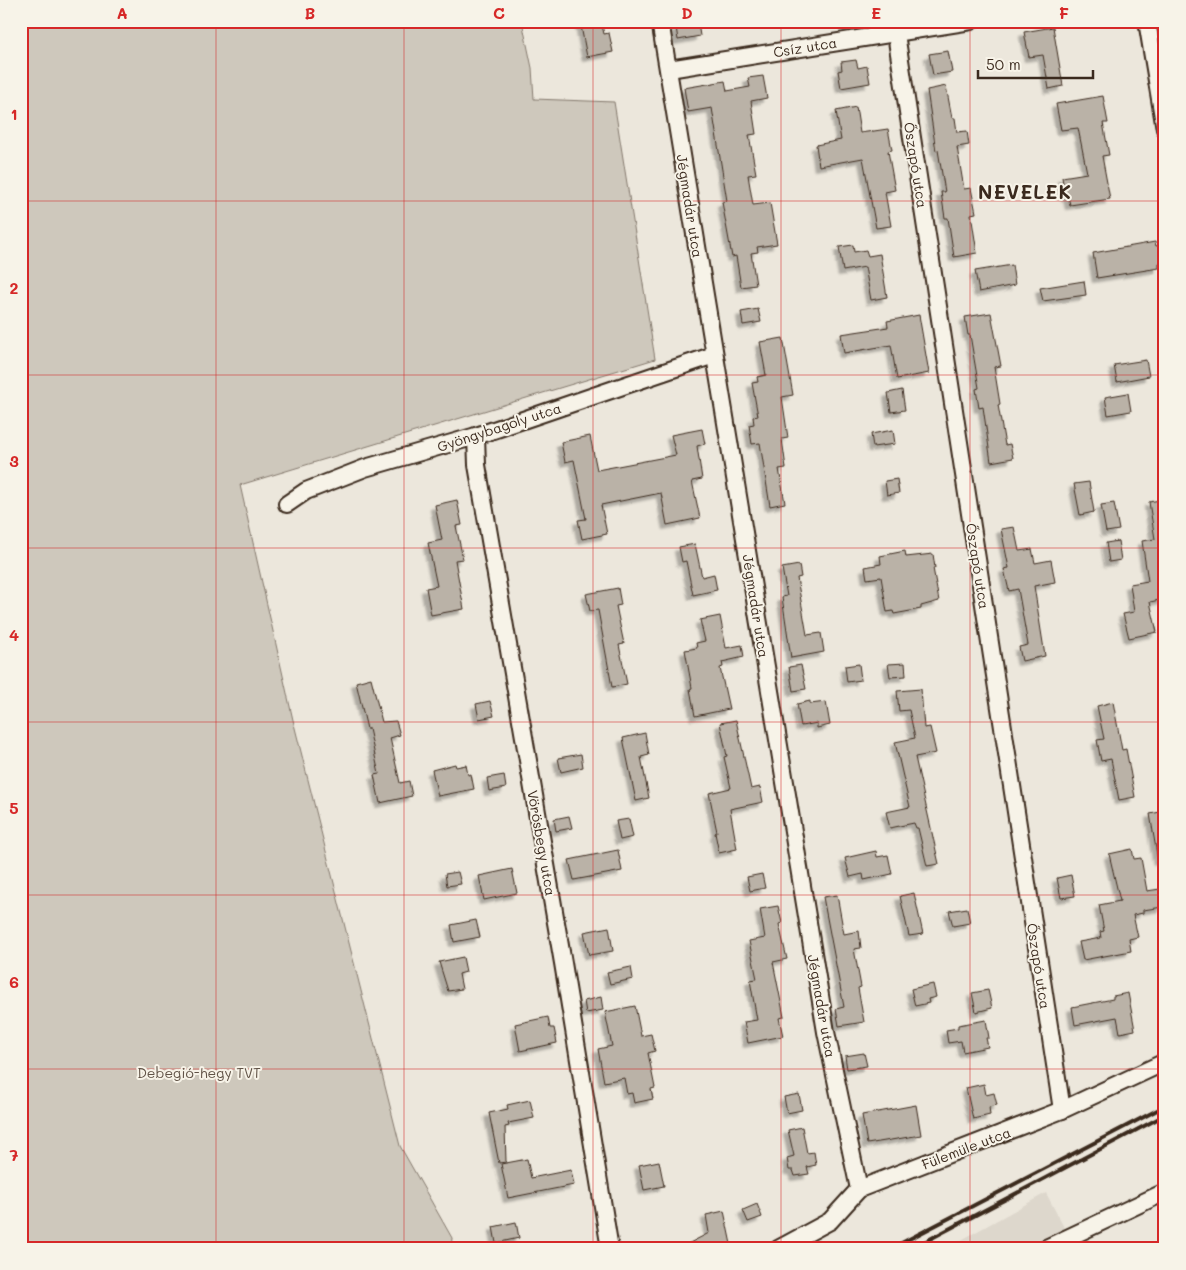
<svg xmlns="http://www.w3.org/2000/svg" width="1186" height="1270" font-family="Mali,sans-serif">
<defs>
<filter id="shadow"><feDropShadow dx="-4.5" dy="4.5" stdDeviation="1" flood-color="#0004"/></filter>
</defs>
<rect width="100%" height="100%" fill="#ece7dc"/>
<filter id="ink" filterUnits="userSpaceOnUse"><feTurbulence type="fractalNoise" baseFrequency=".02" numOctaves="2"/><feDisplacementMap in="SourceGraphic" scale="10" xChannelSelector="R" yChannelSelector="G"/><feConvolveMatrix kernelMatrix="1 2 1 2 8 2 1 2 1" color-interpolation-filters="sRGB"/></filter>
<g filter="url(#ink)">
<path fill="#ddd7cc" d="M1046 1193 1071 1241 1073 1249H945Z"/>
<path fill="#cec8bc" stroke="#84796d" d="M21 21H522L532 68 534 99 614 102 655 359 240 485 293 720 400 1146 452 1238 451 1249H21Z"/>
<g fill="#bab2a7" stroke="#3b2a1e" filter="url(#shadow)">
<path d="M580 21H601L604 34 609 33 613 52 587 57Z"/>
<path d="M698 23 700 36 678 40 676 27Z"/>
<path d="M1053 27 1063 86 1049 89 1043 55 1029 57 1024 32Z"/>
<path d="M948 51 952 72 933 75 929 54Z"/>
<path d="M856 60 858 68 867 66 870 83 841 88 838 71 842 70 841 62Z"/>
<path d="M763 76 767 98 751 101 756 134 749 135 756 174 748 175 753 205 770 203 777 244 757 247 758 252 751 253 756 285 741 287 736 256 732 257 722 202 727 201 712 108 688 112 684 88 725 81 727 91 750 87 748 78Z"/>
<path d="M946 86 952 118H955L957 132 967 131 969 145 957 147 964 189 971 188 976 213 971 214 977 253 954 257 948 218H945L941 192H945L938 150 936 151 927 90Z"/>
<path d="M1103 96 1108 123H1103L1109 155 1102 156 1110 199 1070 205 1068 196H1065L1062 177 1087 173 1078 128 1061 130 1056 104Z"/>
<path d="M856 107 860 133 888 129 892 150 888 151 895 190 885 192 891 226 876 228 863 158 819 166 816 145 841 140 836 111Z"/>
<path d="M1155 242 1156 246 1161 245 1164 262 1159 263V268L1097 278 1093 253Z"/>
<path d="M853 245 854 252 866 250 868 256 880 254 887 297 871 300 865 267 843 271 839 247Z"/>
<path d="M1012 265 1015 285 979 292 975 271Z"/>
<path d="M1084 281 1086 295 1043 301 1040 288Z"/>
<path d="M758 309 761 322 743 325 741 312Z"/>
<path d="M991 313 1001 366 994 367 1000 404 998 405 1005 445 1010 444 1013 458 991 462 983 407 979 408 976 389 979 388 970 335H968L965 317Z"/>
<path d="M919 315 929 373 897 379 891 345 844 353 841 334 888 327 887 321Z"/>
<path d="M783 338 793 395 782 397 788 438 782 439 786 468 779 469 785 503 770 506 760 443 752 444 749 425 754 424 753 417 758 416 752 383 758 382 757 377 766 375 760 342Z"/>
<path d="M1146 360 1149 376 1117 382 1114 365Z"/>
<path d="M902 390 905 410 891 412 888 393Z"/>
<path d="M1128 393 1131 411 1108 415 1105 397Z"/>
<path d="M702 429 705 444 697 446 702 479 692 481 700 518 667 525 661 493 601 505 607 534 582 539 578 520 586 519 574 460 565 462 561 442 590 436 597 470 676 455 671 435Z"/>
<path d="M893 430 895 444 873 447 871 434Z"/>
<path d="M897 479 899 493 887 495 885 481Z"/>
<path d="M1089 482 1094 512 1080 515 1074 484Z"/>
<path d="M1165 499V565L1160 566 1164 599 1150 602 1157 632 1129 638 1123 614 1134 612 1130 584 1148 581 1142 541 1155 539 1149 502Z"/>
<path d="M457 500 462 525 456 526 463 559 455 560 464 609 431 615 426 588 437 586 428 543 442 540 435 505Z"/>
<path d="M1114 503 1119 530 1106 532 1101 505Z"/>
<path d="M1014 527 1019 551 1032 549 1035 563 1051 560 1055 582 1034 586 1045 656 1022 661 1019 647 1028 645 1018 589 1009 591 1004 569 1009 568 1001 529Z"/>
<path d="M1118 541 1121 560 1109 562 1106 543Z"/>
<path d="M695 544 702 577 714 574 717 590 693 595 686 561 682 562 679 547Z"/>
<path d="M905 551 906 557 933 554 935 568H933L939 601 921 606V609L894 614 893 611 887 612 881 577 867 579 865 567 881 564 880 556Z"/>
<path d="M799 565 801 577 797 578 807 635 821 633 824 652 791 658 782 597 787 596 782 568Z"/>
<path d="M618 588 621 605 616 606 624 644 619 645 627 684 612 687 598 610 590 611 586 594Z"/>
<path d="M720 616 726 648 742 645 744 657 722 662 723 667 720 668 729 709 695 716 690 689 692 688 685 650 697 648 696 643 705 641 700 620Z"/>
<path d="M905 663 906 676 890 677 888 664Z"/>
<path d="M859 664 861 680 847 682 845 666Z"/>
<path d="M801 665 806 689 793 691 789 667Z"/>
<path d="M371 678 382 722 396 721 400 735 390 738 400 783 409 781 412 796 380 803 374 775 379 774 369 729H367L356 682Z"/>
<path d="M921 689 924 728 930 727 936 753 915 757 939 864 927 866 918 828H916L914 823 890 828 886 812 910 807 895 742 915 738 909 710 899 711 897 691Z"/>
<path d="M490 701 494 716 479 719 476 704Z"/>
<path d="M810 701V704L826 702 830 725 817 728V723L801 726 797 704Z"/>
<path d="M1113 702 1122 750 1126 749 1135 797 1119 800 1111 759 1101 761 1097 740 1104 739 1097 706Z"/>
<path d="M736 720 751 789 760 787 763 802 730 809 737 849 719 853 715 833 717 832 709 793 731 788 724 757 727 756 720 723Z"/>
<path d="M645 733 649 755 641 757 649 798 636 801 623 738Z"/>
<path d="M581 754 583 767 561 772 558 758Z"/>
<path d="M455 764 456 767 466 765 468 775 471 774 474 789 438 796 432 770Z"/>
<path d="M504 775 506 788 489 791 487 778Z"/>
<path d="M1165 811V860L1158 861 1150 814Z"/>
<path d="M569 816 572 828 556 831 554 819Z"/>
<path d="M629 819 633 837 620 840 616 821Z"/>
<path d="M1132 849 1134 859 1141 858 1147 891 1160 889 1163 907 1143 910V913L1133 915 1138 937 1129 939 1131 951 1083 960 1079 942 1101 938 1100 932 1104 931 1099 905 1120 901 1109 854Z"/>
<path d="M618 850 622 871 574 880 569 860Z"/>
<path d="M876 851 877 857 888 855 892 874 864 880 863 874 850 877 845 858Z"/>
<path d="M512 869 517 893 484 900 479 876Z"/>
<path d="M458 872 461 884 447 886 445 874Z"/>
<path d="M762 874 765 888 750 891 747 877Z"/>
<path d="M1071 875 1075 896 1061 898 1057 878Z"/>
<path d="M914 893 923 934 909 936 900 896Z"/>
<path d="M837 895 844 934 859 931 861 948 854 949 861 987 858 988 864 1022 839 1026 836 1009 844 1007 823 897Z"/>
<path d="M778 906 782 923 779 924 787 959 773 962 784 1017 779 1018 783 1036 748 1043 744 1022 757 1020 750 980 757 979 749 941 765 938 760 909Z"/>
<path d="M967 908 970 923 953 926 949 911Z"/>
<path d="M476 920 480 937 454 942 451 925Z"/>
<path d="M609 927 613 951 589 955 584 932Z"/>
<path d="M463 957 466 972 459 974 462 989 448 991 439 962Z"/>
<path d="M631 967 633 979 610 984 607 972Z"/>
<path d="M933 984 936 997 928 999 929 1003 915 1006 911 989Z"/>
<path d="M988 990 992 1008 976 1012 972 993Z"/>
<path d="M1128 993 1135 1030 1120 1033 1117 1017 1075 1025 1072 1007 1113 999V996Z"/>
<path d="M601 997 603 1010 586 1013 584 1001Z"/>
<path d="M635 1006 641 1036 651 1034 655 1051 648 1053 655 1088 651 1089 653 1099 634 1103 632 1093 627 1094 624 1078 604 1082 598 1049 612 1046 605 1012Z"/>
<path d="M548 1017 550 1028H554L557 1043 520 1051 515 1024Z"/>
<path d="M986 1020 989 1038H986L988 1047 963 1052 961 1041 948 1043 946 1030 958 1028V1025Z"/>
<path d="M864 1053 867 1066 847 1069 845 1056Z"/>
<path d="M984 1084 986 1095 994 1093 997 1105 989 1107 990 1115 973 1119 966 1088Z"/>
<path d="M799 1094 802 1110 787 1113 784 1097Z"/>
<path d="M530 1100 534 1118 508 1123 509 1126 505 1127 506 1162 499 1163 489 1113 508 1109 507 1105Z"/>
<path d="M916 1105 921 1135 867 1144 862 1115Z"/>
<path d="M802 1127 807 1153 814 1152 816 1165 807 1167 809 1174 795 1176 793 1170H789L787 1158 794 1156 788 1130Z"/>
<path d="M527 1159 531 1178 571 1170 574 1185 508 1198 501 1164Z"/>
<path d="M659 1161 664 1186 644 1190 639 1165Z"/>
<path d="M757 1204 762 1217 748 1222 743 1210Z"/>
<path d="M724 1211 732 1249H678L709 1233 706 1215Z"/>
<path d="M516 1222 519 1238 496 1243 493 1227Z"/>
</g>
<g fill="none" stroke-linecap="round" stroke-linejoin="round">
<defs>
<g id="minor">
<path d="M660 21 826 1032 859 1189"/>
<path d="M894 21 1062 1110"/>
<path d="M1147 21 1165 129"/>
<path d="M669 69 971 21"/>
<path d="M476 436 477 465 563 963 610 1249"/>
<path d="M287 504 306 491 365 468 476 436 714 355"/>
<path d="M778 1249 830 1221 859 1189 1062 1110 1165 1062"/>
<path d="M1044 1249 1165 1192"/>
</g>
</defs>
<use href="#minor" stroke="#3b2a1e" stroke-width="20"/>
<use href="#minor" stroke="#f7f3e8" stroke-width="16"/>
<g stroke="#3b2a1e" stroke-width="4">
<path d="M890 1249 1165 1106"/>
<path d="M911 1249 1165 1115"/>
</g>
</g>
</g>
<path fill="none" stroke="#d62828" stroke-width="1" stroke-opacity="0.55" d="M216 21V1249M404 21V1249M593 21V1249M781 21V1249M970 21V1249M21 201H1165M21 375H1165M21 548H1165M21 722H1165M21 895H1165M21 1069H1165"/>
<g text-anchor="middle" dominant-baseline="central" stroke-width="4" stroke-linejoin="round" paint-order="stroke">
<g font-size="14" fill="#3b2a1e" stroke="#f7f3e8">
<text transform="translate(805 47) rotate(-9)">Csíz utca</text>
<text transform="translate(916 165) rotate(81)">Őszapó utca</text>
<text transform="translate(690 206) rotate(81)">Jégmadár utca</text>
<text transform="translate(499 427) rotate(-18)">Gyöngybagoly utca</text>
<text transform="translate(978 566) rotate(81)">Őszapó utca</text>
<text transform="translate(756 606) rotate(81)">Jégmadár utca</text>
<text transform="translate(542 843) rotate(80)">Vörösbegy utca</text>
<text transform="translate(1039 966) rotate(81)">Őszapó utca</text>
<text transform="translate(822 1006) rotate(80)">Jégmadár utca</text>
<text transform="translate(966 1148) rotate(-21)">Fülemüle utca</text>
</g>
<g font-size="14" fill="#605246" stroke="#f7f3e8">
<text x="199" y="1072">Debegió-hegy TVT</text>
</g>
<g font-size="19" font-weight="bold" letter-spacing="1" fill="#3b2a1e" stroke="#f7f3e8">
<text x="1025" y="191">NEVELEK</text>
</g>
</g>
<rect width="1186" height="1270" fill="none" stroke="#f7f3e8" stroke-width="55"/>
<path d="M978 70v8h115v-8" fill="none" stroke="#3b2a1e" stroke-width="2.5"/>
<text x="986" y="70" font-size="15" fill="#3b2a1e" stroke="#f7f3e8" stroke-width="4" paint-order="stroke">50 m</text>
<rect x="28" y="28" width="1130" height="1214" fill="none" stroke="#d62828" stroke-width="2"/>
<g font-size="16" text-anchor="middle" font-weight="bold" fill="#d62828">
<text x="122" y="19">A</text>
<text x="310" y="19">B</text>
<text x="499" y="19">C</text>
<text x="687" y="19">D</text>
<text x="876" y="19">E</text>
<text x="1064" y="19">F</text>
<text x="14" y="120">1</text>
<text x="14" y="294">2</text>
<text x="14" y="467">3</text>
<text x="14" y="641">4</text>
<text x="14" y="814">5</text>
<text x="14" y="988">6</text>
<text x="14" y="1161">7</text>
</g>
</svg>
